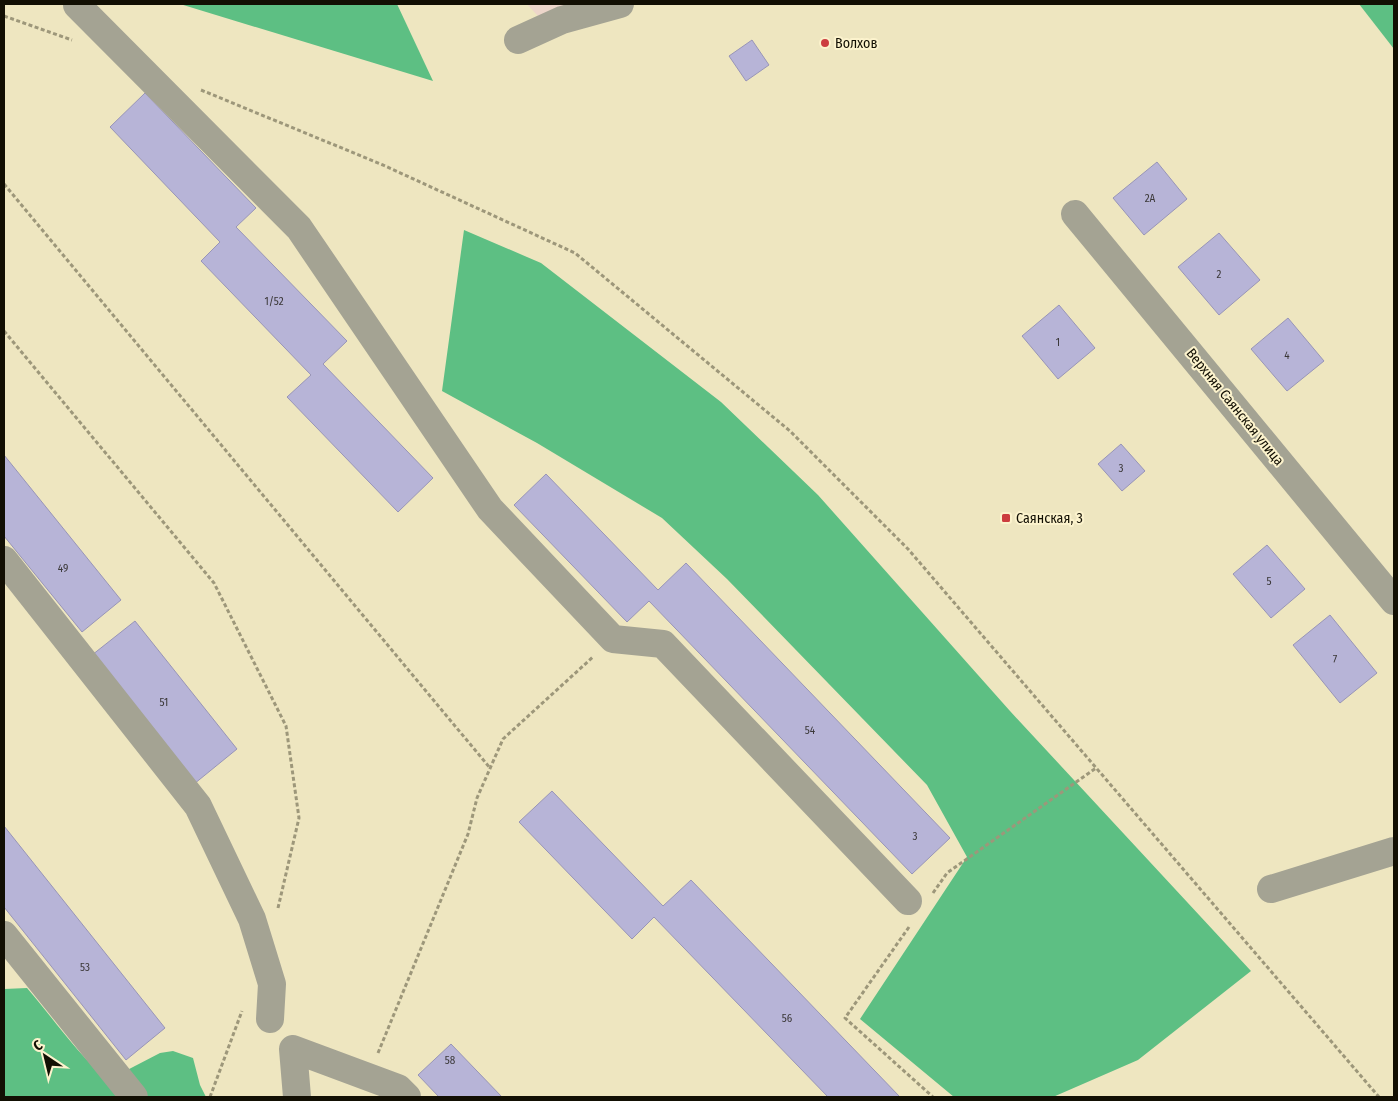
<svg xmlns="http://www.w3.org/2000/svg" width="1398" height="1101" font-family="'Fira Sans Condensed',sans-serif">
<rect width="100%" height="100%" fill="#eee6c0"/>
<path fill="#edd6ca" d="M527 4H620L547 26Z"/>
<g fill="#5dbf83">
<path d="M180 4H397L433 81Z"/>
<path d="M1359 4H1394V49Z"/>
<path d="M464 230 541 263 721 402 818 495 1010 711 1251 971 1138 1060 1053 1097H954L860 1019 967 857 927 785 727 579 662 518 537 443 442 391Z"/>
<path d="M27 988C54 1019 76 1053 108 1080L160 1053 173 1051 193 1058 200 1085 206 1097H4V989Z"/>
</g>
<g fill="#b7b4d7" stroke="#9895b7">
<path d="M752 40 769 65 746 81 729 56Z"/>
<path d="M145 93 256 208 236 227 347 341 323 364 433 478 398 512 287 397 311 375 201 261 220 242 110 127Z"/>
<path d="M1157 162 1187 199 1144 235 1113 198Z"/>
<path d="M1219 233 1260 280 1219 315 1178 267Z"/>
<path d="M1059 305 1095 348 1058 379 1022 336Z"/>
<path d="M1288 318 1324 361 1287 391 1251 349Z"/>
<path d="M1121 444 1145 471 1122 491 1098 464Z"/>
<path d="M4 455 121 600 82 632 4 536Z"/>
<path d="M546 474 658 590 686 563 950 838 912 874 649 601 627 622 514 505Z"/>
<path d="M1267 545 1305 589 1271 618 1233 574Z"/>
<path d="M1330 615 1377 673 1340 703 1293 645Z"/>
<path d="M135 621 237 749 194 784 92 655Z"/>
<path d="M552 791 663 906 691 880 900 1097H828L654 917 632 939 519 822Z"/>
<path d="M4 826 165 1028 126 1060 4 907Z"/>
<path d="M451 1044 502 1097H439L418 1075Z"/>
</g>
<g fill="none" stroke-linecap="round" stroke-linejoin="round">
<g stroke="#9d977a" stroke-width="3" stroke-dasharray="4 2.5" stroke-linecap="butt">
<path d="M4 16 72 40"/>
<path d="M201 90 383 165 575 253 790 431 908 549 1379 1097"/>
<path d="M4 184 490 768"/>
<path d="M4 331 214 583 286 726 299 818 278 908"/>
<path d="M933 893 947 873 1096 768"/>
<path d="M909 927 845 1018 933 1097"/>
<path d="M378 1053 468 834 477 798 503 739 594 656"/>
<path d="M210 1097 242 1011"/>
</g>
<g stroke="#a4a393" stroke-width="28">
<path d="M78 4 77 5 299 228 490 509 613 639 663 644 908 901"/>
<path d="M518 40 562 20 620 4"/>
<path d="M1075 214 1394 601"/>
<path d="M4 560 198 806 252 919 272 984 270 1019"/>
<path d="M1271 889 1394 851"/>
<path d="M4 935 134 1097"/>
<path d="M297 1097 293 1049 398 1088 407 1097"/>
</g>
</g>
<g fill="#cc3d3f" stroke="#fcf3cd" stroke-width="2">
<circle cx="825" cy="43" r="5"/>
<rect x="1001" y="513" width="10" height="10" rx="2.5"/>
</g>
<g text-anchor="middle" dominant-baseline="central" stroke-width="4" stroke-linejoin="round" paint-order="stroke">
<g font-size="11" fill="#3b3838">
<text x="1150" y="198">2А</text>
<text x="1219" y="274">2</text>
<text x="274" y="301">1/52</text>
<text x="1058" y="342">1</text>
<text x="1287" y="355">4</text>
<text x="1121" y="468">3</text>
<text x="63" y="568">49</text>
<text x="1269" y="581">5</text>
<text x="1335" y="659">7</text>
<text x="164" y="702">51</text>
<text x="810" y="730">54</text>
<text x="915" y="836">3</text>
<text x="85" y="967">53</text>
<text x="787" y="1018">56</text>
<text x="450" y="1060">58</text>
</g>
<g font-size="14" fill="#120f03" stroke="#fcf3cd" text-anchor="start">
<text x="835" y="43">Волхов</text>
<text x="1016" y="518">Саянская, 3</text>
</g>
<g font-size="14" fill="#120f03" stroke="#fcf3cd">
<text transform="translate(1235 407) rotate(51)">Верхняя Саянская улица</text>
</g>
</g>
<rect width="1398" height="1101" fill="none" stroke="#120f03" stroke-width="10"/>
<g transform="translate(45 1056) rotate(325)" stroke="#fcf3cd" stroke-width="4" paint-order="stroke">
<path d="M0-4L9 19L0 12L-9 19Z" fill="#120f03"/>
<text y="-8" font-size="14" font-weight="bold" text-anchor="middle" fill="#120f03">С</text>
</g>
</svg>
